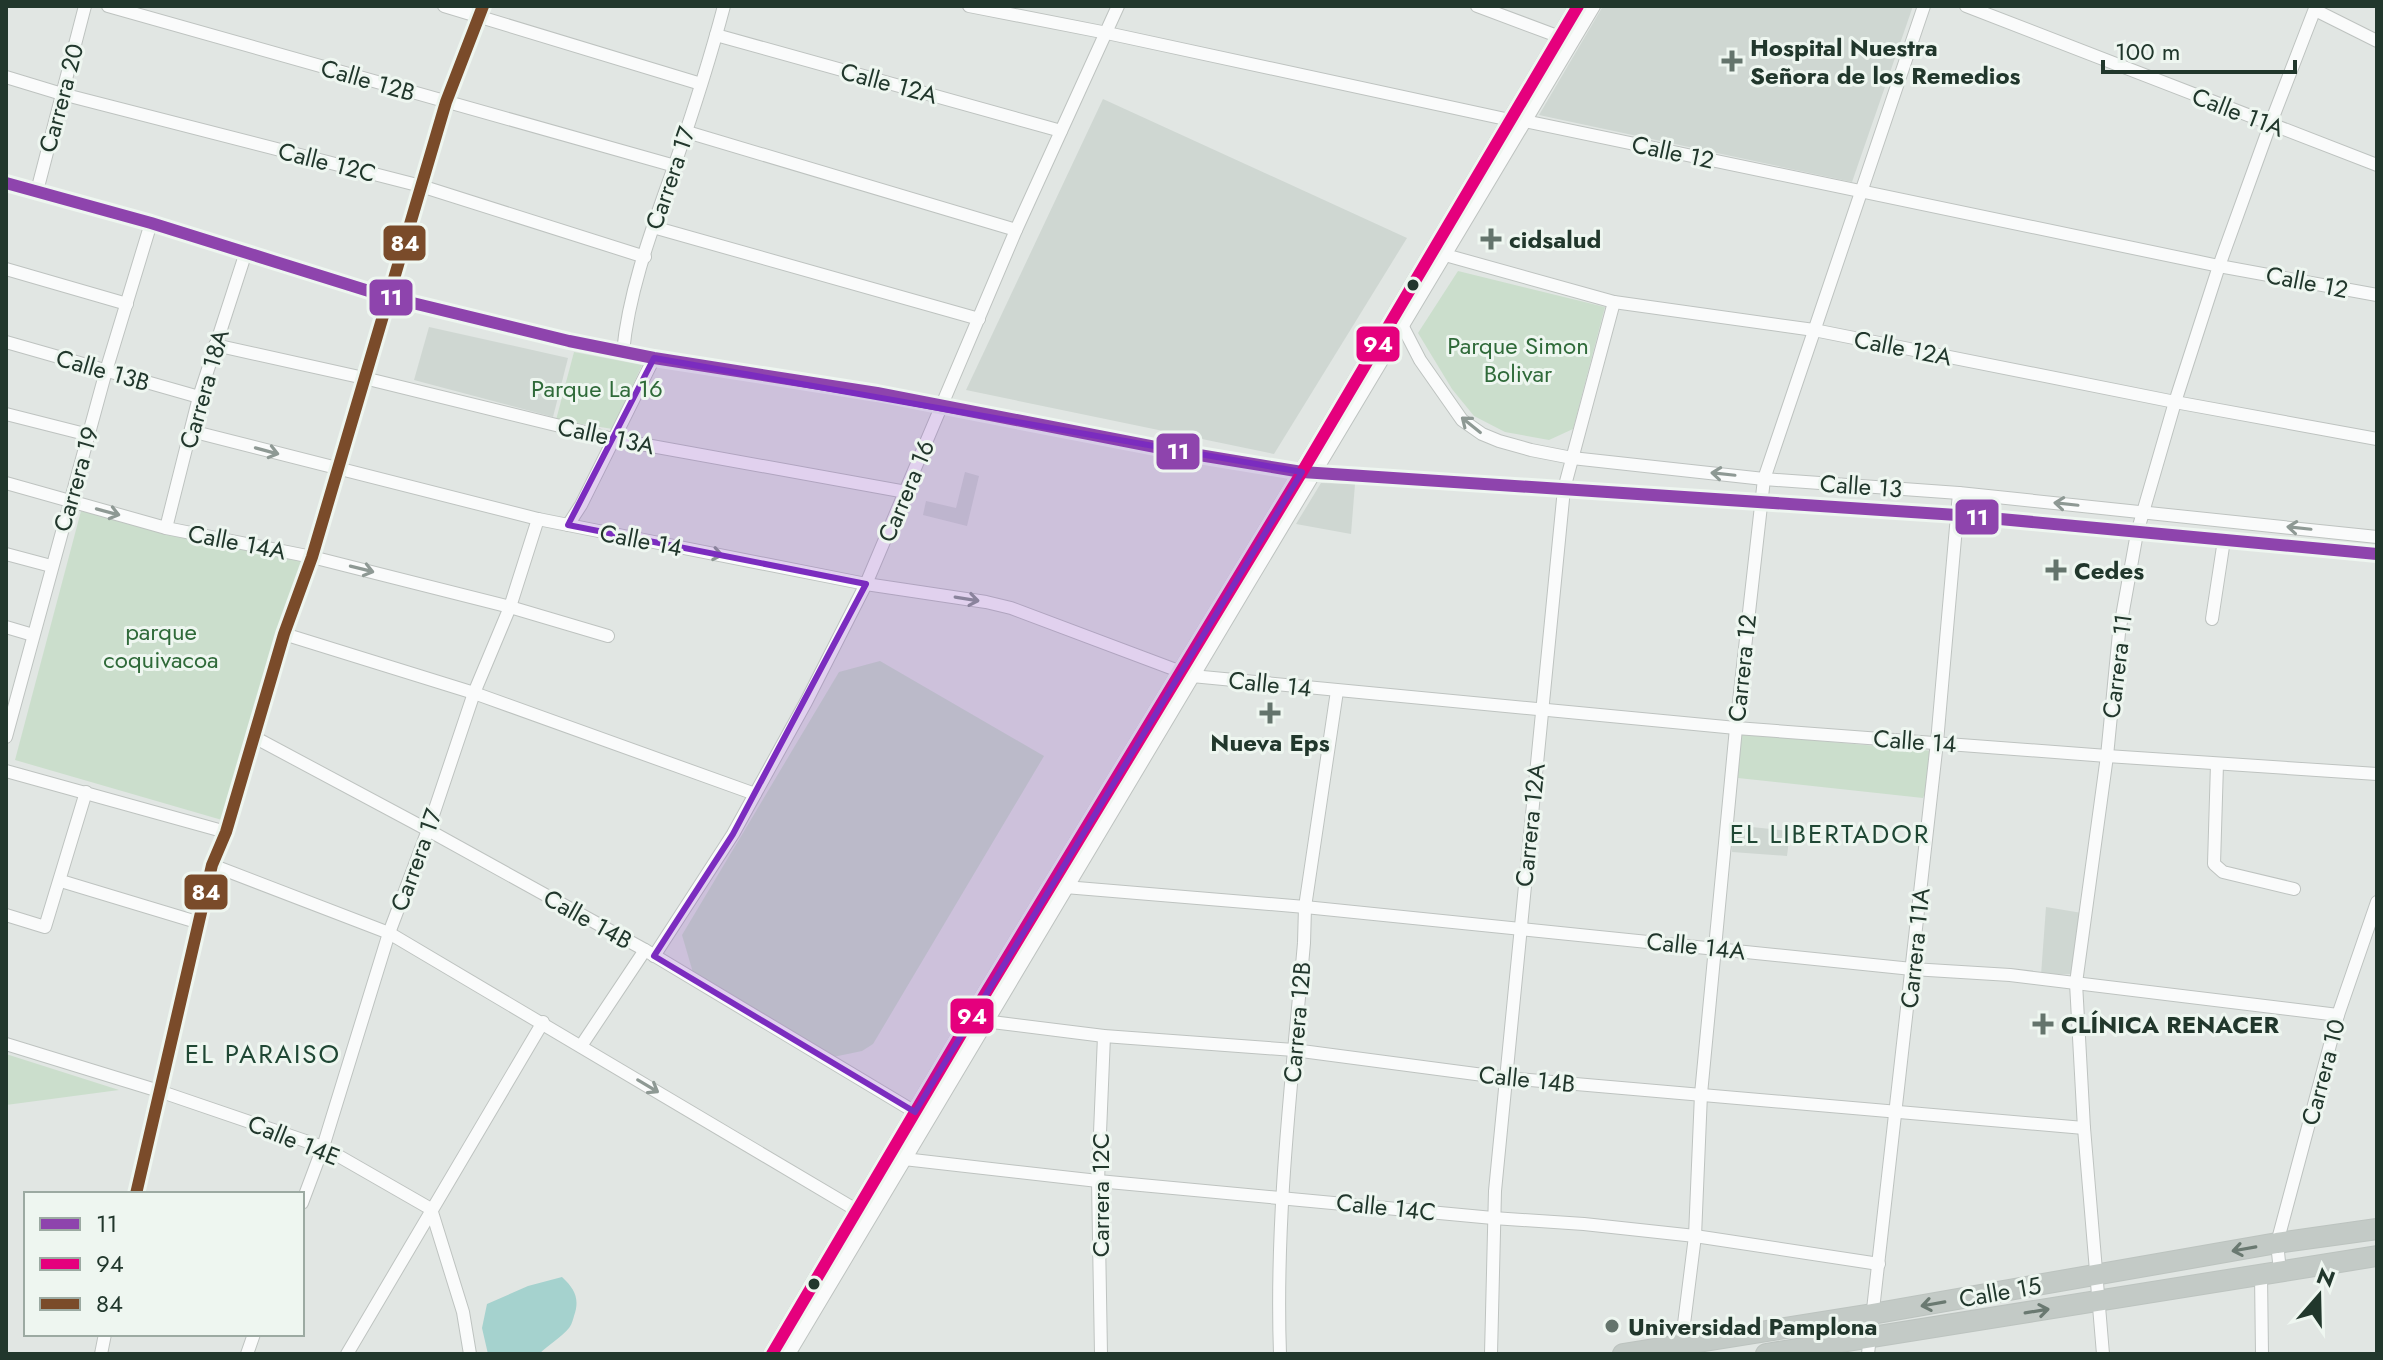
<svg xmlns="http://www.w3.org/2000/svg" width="2383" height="1360" font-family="Jost,sans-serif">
<rect width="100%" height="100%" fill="#e1e6e3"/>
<g fill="#cfd7d2">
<path d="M1603 6H1913L1852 182 1539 115Z"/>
<path d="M1103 99 1407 238 1274 454 966 390Z"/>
<path d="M429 327 568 358 553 417 414 380Z"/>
<path d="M965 472 979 476 967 526 923 515 926 501 956 508Z"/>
<path d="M1321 483 1355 484 1351 534 1296 524Z"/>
<path d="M1733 825 1790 831 1787 856 1732 852Z"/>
<path d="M2046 907 2082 913 2076 974 2041 975Z"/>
</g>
<g fill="#cbdecc">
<path d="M1458 271 1605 307 1573 429 1549 440 1505 432 1474 416 1452 389 1418 333Z"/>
<path d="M574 352 642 365 613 429 556 420Z"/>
<path d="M81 511 304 560 222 820 15 760Z"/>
<path d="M880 661 1044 756 873 1044 862 1051 833 1057 694 976 682 935 839 672Z"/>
<path d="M1741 734 1933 751 1928 786 1923 798 1738 778Z"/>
<path d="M6 1054 119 1090 6 1105Z"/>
</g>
<path fill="#a5d2ce" d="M562 1277C575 1289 580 1299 574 1316 573 1320 571 1326 569 1328 562 1337 548 1345 539 1354H488L482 1328 487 1304 528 1286Z"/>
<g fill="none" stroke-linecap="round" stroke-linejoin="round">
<defs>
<g id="minor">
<path d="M108 6 675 166"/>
<path d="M444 6 701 84"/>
<path d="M969 6 1107 33 1510 120 1525 121 2219 266 2377 295"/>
<path d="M1477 6 1560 37"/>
<path d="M1966 6 2377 165"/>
<path d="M2315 10 2377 41"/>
<path d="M716 35 1061 131"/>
<path d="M6 77 62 94 421 186 645 257"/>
<path d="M687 132 1016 230"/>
<path d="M6 183 151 223 388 297 569 341 654 358 877 393 1181 452 1302 472 1957 515 2377 554"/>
<path d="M37 191 85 6"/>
<path d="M653 227 979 319"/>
<path d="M1438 253 1614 302 1814 330 2175 402 2377 439"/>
<path d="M6 269 127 304"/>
<path d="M1403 327 1420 360 1462 420 1482 434 1499 441 1531 450 1572 458 1764 479 1959 493 2377 537"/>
<path d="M6 342 199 397"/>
<path d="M215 345 364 378 613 439 906 492"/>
<path d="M623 352C629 288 654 224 675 164 693 112 710 59 724 6"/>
<path d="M6 414 89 435"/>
<path d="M191 431 538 519 866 584 986 602 1011 608 1192 676 1736 728 2107 756 2377 774"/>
<path d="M6 483 166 528 312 557 510 607 608 636"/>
<path d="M568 525 581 505 654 358"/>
<path d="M166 528 199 397 246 252"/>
<path d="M6 554 51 566"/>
<path d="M2212 619 2224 540"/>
<path d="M6 627 33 635"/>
<path d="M284 634 474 693 755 794"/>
<path d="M6 737 106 371 151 223"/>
<path d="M254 737 428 830 645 950 915 1112"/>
<path d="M2217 764 2214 864 2223 872 2294 889"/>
<path d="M6 771 226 832"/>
<path d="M212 865 389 933 863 1214"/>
<path d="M61 881 200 923"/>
<path d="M1060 884 1065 887 1305 907 1912 969 2010 975 2338 1015"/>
<path d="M6 915 45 927 86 792"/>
<path d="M654 956 733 834 806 702 866 584 1016 230 1118 6"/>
<path d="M979 1018 984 1021 1104 1036 1294 1050 1506 1078 2084 1128"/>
<path d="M6 1044 159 1091 323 1147 431 1209 463 1312 470 1354"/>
<path d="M581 1046 645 950"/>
<path d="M895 1155 904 1159 1098 1181 1493 1218 1584 1224 1695 1236 1879 1264"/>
<path d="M136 1194 212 865 226 832 284 634 312 557 446 102 483 6"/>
<path d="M302 1203 323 1147 389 933 428 830 474 693 510 607 538 519"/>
<path d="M2280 1271 2277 1243 2338 1015 2377 902"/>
<path d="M2261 1274 2262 1354"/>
<path d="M1681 1348 1695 1236 1701 1094 1736 728 1764 479 1924 6"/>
<path d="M101 1354 105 1334"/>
<path d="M247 1354 254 1334"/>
<path d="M347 1354 543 1022"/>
<path d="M1101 1354 1098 1181 1104 1036"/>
<path d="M1280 1354C1275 1217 1292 1079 1304 943L1305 907 1337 691"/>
<path d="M1491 1354 1495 1191 1564 489 1614 302"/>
<path d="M1868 1354 1937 742 1959 493"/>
<path d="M2103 1354 2084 1128 2076 983 2107 756 2119 633 2137 533 2175 402 2219 266 2270 125 2316 6"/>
</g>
<path id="tertiary" d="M788 1354C1053 903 1326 456 1593 6"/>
<path id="secondary" d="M772 1354 973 1014 1302 472 1578 6"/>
<g id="trunk">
<path d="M1623 1354 1872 1314 2277 1243 2377 1229"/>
<path d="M1766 1354 2377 1256"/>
</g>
</defs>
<use href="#minor" stroke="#bec3c0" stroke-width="14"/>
<use href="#tertiary" stroke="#bec3c0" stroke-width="16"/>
<use href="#secondary" stroke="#bec3c0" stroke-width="18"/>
<use href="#trunk" stroke="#bcc3bf" stroke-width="22"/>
<use href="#minor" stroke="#fafbfb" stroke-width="12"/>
<use href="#tertiary" stroke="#fafbfb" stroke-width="14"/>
<use href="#secondary" stroke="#fafbfb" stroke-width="16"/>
<use href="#trunk" stroke="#c3cac6" stroke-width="20"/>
<defs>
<path id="bus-1" d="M6 183 151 223 388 297 569 341 654 358 877 393 1181 452 1302 472 1957 515 2377 554"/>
<path id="bus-2" d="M772 1354 973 1014 1302 472 1578 6"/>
<path id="bus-3" d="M136 1194 212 865 226 832 284 634 312 557 446 102 483 6"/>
</defs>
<use href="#bus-1" stroke="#eef6f0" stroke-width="18"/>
<use href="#bus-2" stroke="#eef6f0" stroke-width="18"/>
<use href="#bus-3" stroke="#eef6f0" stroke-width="18"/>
<use href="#bus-1" stroke="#8e44ad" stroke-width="12"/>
<use href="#bus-2" stroke="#e5007d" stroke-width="12"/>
<use href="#bus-3" stroke="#7a4b2a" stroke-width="12"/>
</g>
<defs><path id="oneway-shaft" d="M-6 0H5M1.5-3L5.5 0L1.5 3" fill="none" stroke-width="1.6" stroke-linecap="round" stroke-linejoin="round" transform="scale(2)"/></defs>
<g stroke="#8e9994">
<use href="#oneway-shaft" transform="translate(1471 425) rotate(-141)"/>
<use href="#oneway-shaft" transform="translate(267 451) rotate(15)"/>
<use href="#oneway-shaft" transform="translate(1723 474) rotate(-174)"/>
<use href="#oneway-shaft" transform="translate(2066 504) rotate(-174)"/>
<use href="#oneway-shaft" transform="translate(108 512) rotate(15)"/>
<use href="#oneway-shaft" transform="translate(2299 528) rotate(-174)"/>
<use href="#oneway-shaft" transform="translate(711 553) rotate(11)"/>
<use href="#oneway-shaft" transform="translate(362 569) rotate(14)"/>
<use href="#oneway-shaft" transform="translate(967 599) rotate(9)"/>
<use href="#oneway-shaft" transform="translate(648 1086) rotate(31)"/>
</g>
<g stroke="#6a7971">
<use href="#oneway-shaft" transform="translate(2244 1249) rotate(170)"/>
<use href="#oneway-shaft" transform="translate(1933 1304) rotate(170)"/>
<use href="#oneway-shaft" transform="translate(2037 1311) rotate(-9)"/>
</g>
<path fill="#7b2cbf" fill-opacity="0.2" stroke="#7b2cbf" stroke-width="6" stroke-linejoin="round" d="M654 358 1302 472 915 1112 654 956 733 834 866 584 568 525Z"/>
<g fill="#64746c" stroke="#eef6f0" stroke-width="3">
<path d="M1728 49h8v8h8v8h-8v8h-8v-8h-8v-8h8z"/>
<path d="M1487 227h8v8h8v8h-8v8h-8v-8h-8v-8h8z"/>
<path d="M2052 558h8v8h8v8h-8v8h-8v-8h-8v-8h8z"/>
<path d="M1266 701h8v8h8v8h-8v8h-8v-8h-8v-8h8z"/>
<path d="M2039 1012h8v8h8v8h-8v8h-8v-8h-8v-8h8z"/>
<circle cx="1612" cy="1326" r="8"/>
</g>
<g fill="#21372c" stroke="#eef6f0" stroke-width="3">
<circle cx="1413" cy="285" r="7"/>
<circle cx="814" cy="1284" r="7"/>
</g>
<g text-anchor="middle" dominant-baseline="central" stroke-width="6" stroke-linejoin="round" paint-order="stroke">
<g font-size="24" font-weight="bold" fill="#21372c" stroke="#eef6f0" text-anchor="start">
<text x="1750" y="47">Hospital Nuestra<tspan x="1750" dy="28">Señora de los Remedios</tspan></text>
<text x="1509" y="239">cidsalud</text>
<text x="2074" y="570">Cedes</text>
<text x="1270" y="742" text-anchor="middle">Nueva Eps</text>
<text x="2061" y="1024">CLÍNICA RENACER</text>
<text x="1628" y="1326">Universidad Pamplona</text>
</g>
<g font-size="24" fill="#21372c" stroke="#eef6f0">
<text transform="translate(368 80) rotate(16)">Calle 12B</text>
<text transform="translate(889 83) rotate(15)">Calle 12A</text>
<text transform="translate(61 98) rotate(-75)">Carrera 20</text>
<text transform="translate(2238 112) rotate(21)">Calle 11A</text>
<text transform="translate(1673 152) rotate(12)">Calle 12</text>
<text transform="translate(327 162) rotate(14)">Calle 12C</text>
<text transform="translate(670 178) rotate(-71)">Carrera 17</text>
<text transform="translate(2307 282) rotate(11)">Calle 12</text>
<text transform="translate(1903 348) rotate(11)">Calle 12A</text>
<text transform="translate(103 370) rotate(16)">Calle 13B</text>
<text transform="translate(204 389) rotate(-74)">Carrera 18A</text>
<text transform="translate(606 436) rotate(12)">Calle 13A</text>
<text transform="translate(76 479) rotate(-74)">Carrera 19</text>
<text transform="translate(1861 486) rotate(4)">Calle 13</text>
<text transform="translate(906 491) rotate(-67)">Carrera 16</text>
<text transform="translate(641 540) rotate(11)">Calle 14</text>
<text transform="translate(237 542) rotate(11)">Calle 14A</text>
<text transform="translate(2117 666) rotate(-83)">Carrera 11</text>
<text transform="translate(1742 668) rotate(-84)">Carrera 12</text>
<text transform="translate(1270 684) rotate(6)">Calle 14</text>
<text transform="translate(1915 741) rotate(4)">Calle 14</text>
<text transform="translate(1530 825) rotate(-84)">Carrera 12A</text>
<text transform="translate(416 860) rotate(-70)">Carrera 17</text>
<text transform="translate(588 919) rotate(29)">Calle 14B</text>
<text transform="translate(1696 946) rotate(6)">Calle 14A</text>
<text transform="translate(1915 948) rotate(-84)">Carrera 11A</text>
<text transform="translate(1297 1022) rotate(-85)">Carrera 12B</text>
<text transform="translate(2323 1072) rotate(-75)">Carrera 10</text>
<text transform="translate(1527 1079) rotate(6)">Calle 14B</text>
<text transform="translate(294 1140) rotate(22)">Calle 14E</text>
<text transform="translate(1100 1195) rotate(-90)">Carrera 12C</text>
<text transform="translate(1386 1207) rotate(6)">Calle 14C</text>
<text transform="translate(2000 1292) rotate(-10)">Calle 15</text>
</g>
<g font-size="24" fill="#2f6a39" stroke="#eef6f0">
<text x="1518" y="345">Parque Simon<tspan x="1518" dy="28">Bolivar</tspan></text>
<text x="597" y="388">Parque La 16</text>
<text x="161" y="631">parque<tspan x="161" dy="28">coquivacoa</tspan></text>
</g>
<g font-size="26" letter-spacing="2" fill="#1f4734" stroke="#eef6f0">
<text x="1830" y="834">EL LIBERTADOR</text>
<text x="263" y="1054">EL PARAISO</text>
</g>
</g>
<g stroke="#eef6f0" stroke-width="3">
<rect x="382" y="224" width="45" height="38" rx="8" fill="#7a4b2a"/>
<rect x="368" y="278" width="46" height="39" rx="8" fill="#8e44ad"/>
<rect x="1355" y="325" width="46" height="38" rx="8" fill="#e5007d"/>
<rect x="1155" y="432" width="46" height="39" rx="8" fill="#8e44ad"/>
<rect x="1954" y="498" width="46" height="38" rx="8" fill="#8e44ad"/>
<rect x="183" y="873" width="46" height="38" rx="8" fill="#7a4b2a"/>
<rect x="949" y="997" width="46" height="38" rx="8" fill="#e5007d"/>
</g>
<g font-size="22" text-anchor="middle" font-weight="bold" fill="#fff">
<text x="405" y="251">84</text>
<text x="391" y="305">11</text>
<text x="1378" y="352">94</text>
<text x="1178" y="459">11</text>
<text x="1977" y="525">11</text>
<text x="206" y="900">84</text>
<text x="972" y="1024">94</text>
</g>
<rect width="2383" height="1360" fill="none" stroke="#21372c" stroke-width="16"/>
<rect x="24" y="1192" width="280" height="144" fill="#eef6f0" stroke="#9caaa2" stroke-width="2"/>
<rect x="40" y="1218" width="40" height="12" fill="#8e44ad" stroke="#9caaa2" stroke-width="2"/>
<text x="96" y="1232" font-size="24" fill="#21372c">11</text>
<rect x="40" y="1258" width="40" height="12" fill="#e5007d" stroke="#9caaa2" stroke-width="2"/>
<text x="96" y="1272" font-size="24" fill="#21372c">94</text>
<rect x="40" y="1298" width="40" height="12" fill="#7a4b2a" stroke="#9caaa2" stroke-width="2"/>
<text x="96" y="1312" font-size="24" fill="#21372c">84</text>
<g transform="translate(2319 1296) rotate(20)" stroke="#eef6f0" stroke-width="6" paint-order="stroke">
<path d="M0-6L14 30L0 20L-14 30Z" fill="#21372c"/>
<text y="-12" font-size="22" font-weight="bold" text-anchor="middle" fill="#21372c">N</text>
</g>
<path d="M2103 60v12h192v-12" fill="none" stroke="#21372c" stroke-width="4"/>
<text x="2115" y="60" font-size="24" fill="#21372c" stroke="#eef6f0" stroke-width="6" paint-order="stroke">100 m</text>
</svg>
